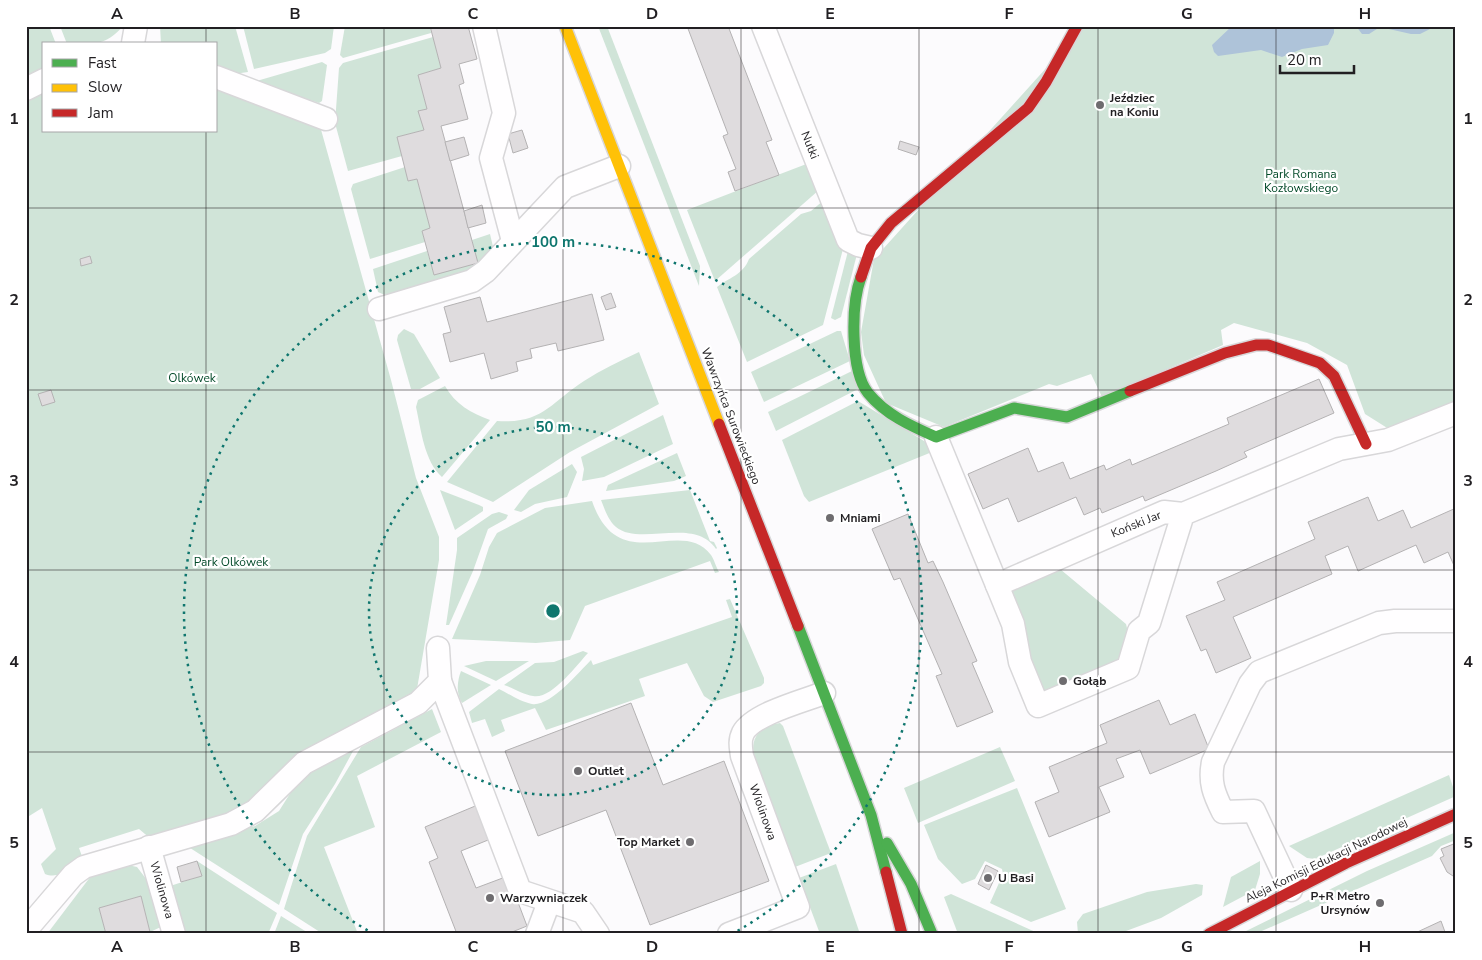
<svg xmlns="http://www.w3.org/2000/svg" width="1482" height="960" font-family="'Nunito Sans',sans-serif">
<rect width="100%" height="100%" fill="#fcfbfd"/>
<g fill="#d0e4d8">
<path d="M26 26H49L56 44H44V77L26 85Z"/>
<path d="M60 26H123C105 47 91 44 67 44Z"/>
<path d="M160 26H235L248 72 227 75 216 71V44H161Z"/>
<path d="M243 26H334L331 49 325 53 254 69Z"/>
<path d="M345 26H430L431 33 343 58 340 55Z"/>
<path d="M598 26H607L700 266 699 286Z"/>
<path d="M1084 26H1456V405L1392 431 1365 414 1347 365 1307 343 1234 323 1221 330 1223 345 1102 397 1091 374 1057 386 1049 384 944 427 886 403 864 355 861 332 874 259Z"/>
<path d="M433 37 441 68 418 75 427 109 419 111 424 130 397 137 402 156 348 171 335 123 339 68 343 63Z"/>
<path d="M322 62 327 65 322 101 319 103 253 82Z"/>
<path d="M216 87 320 126 391 380 416 478 439 537V560L417 689 409 700 268 800 151 839 139 829 79 848 83 859C71 867 60 880 45 874L41 864 56 849 42 808 26 818V97L44 89V131H216Z"/>
<path d="M809 163 819 190 715 281 687 210Z"/>
<path d="M405 167 408 181 417 179 430 228 422 231 425 242 370 259 351 189 353 184Z"/>
<path d="M824 200 843 249 823 325 747 362 717 287C728 278 743 275 749 259L801 214 811 211Z"/>
<path d="M490 234 494 251 477 268 387 296 378 292 373 269 427 251 434 275 477 263 472 240Z"/>
<path d="M848 251 857 254 841 317 835 320 831 318Z"/>
<path d="M404 329 414 334 440 378 420 389H411L397 340 398 335Z"/>
<path d="M837 331H841L850 361 764 402 751 372Z"/>
<path d="M639 352 659 404 570 452 493 502 447 482 497 421C543 424 550 403 584 381 601 370 620 361 639 352Z"/>
<path d="M852 371 858 389 776 431 768 412Z"/>
<path d="M445 386C455 404 471 413 490 420L442 477C424 461 421 429 416 407L418 400Z"/>
<path d="M858 401 929 444 932 452 809 502 804 496 782 440Z"/>
<path d="M663 415 673 444 604 477 582 481 584 469 581 457Z"/>
<path d="M677 453 686 476 674 481 606 491 608 485Z"/>
<path d="M572 464 577 472 567 497 535 504 521 512 514 510 529 490Z"/>
<path d="M440 490 479 505 483 507V511L455 530Z"/>
<path d="M690 490 710 541 714 542 717 548 716 549C694 516 640 547 616 527 608 520 605 510 601 500Z"/>
<path d="M592 501C619 579 681 515 711 555 714 559 716 567 719 572L715 573 710 561 585 606 570 640 536 643 452 639 480 575 489 547 497 533 545 508Z"/>
<path d="M499 512 508 515 506 519 488 529 473 571 449 625H446L457 550V538L492 514Z"/>
<path d="M1054 564 1126 624 1128 632 1122 661 1052 693 1039 690 1023 644 1028 641 1005 586Z"/>
<path d="M730 599 764 678V683L761 686 713 702 704 696 687 663 639 679 645 696 546 730 535 708 501 720 505 731 492 737 485 719 472 723 469 712 499 689C509 694 521 702 532 704 550 707 579 672 591 660L593 665 732 617 726 600Z"/>
<path d="M583 651 588 653C577 665 551 700 533 696 524 695 513 688 504 685L535 663 554 662Z"/>
<path d="M486 661H529L496 681 464 666Z"/>
<path d="M461 671 491 685 462 703C456 694 457 681 461 671Z"/>
<path d="M432 709 441 732 357 776 375 827 324 847 358 934H323L284 909 307 836 361 747Z"/>
<path d="M780 723 783 726 831 853 795 867 754 757C750 737 760 726 780 723Z"/>
<path d="M358 742 335 784 303 834 279 905 187 846 255 826 279 811 303 773Z"/>
<path d="M1000 747 1015 781 918 823 904 788Z"/>
<path d="M1449 775 1456 796 1315 859 1307 858 1289 846Z"/>
<path d="M1017 788 1066 909 1031 922 990 903 1003 874 1002 869 985 861 975 879 962 884 938 859 924 825Z"/>
<path d="M1456 832V840L1441 846 1432 856 1255 934H1240L1367 871Z"/>
<path d="M197 861 277 913 268 934H180L167 887 201 876Z"/>
<path d="M1260 861V874L1255 890 1223 907 1231 877Z"/>
<path d="M836 864 860 934H820L799 878Z"/>
<path d="M128 865 137 867 150 884 163 926 150 932 141 896 99 908 106 934H47L94 872Z"/>
<path d="M1196 884 1203 885 1202 895 1161 918 1118 934H1078L1077 922 1083 914 1147 892Z"/>
<path d="M951 894 1040 934H958L944 897Z"/>
<path d="M281 916 310 934H274Z"/>
</g>
<g fill="#aec3d9">
<path d="M1232 26H1334V33L1328 45 1302 49 1282 57 1261 50 1218 56 1214 52 1212 45Z"/>
<path d="M1356 26H1436L1420 34H1411L1380 27 1369 34H1362Z"/>
</g>
<g fill="#dfdcde" stroke="#b4b2b3">
<path d="M430 26H468L477 59 459 64 464 83 459 85 468 119 441 126 478 263 434 275 422 231 430 228 417 179 408 181 397 137 424 130 418 111 427 109 418 75 441 68Z"/>
<path d="M687 26H728L772 140 766 142 779 175 735 191 728 172 736 169 723 136 728 134Z"/>
<path d="M522 130 528 148 513 153 508 134Z"/>
<path d="M464 137 469 155 450 161 445 142Z"/>
<path d="M900 141 919 147 916 155 898 149Z"/>
<path d="M482 205 486 223 468 228 464 211Z"/>
<path d="M90 256 92 263 81 266 80 259Z"/>
<path d="M611 293 616 307 606 310 601 297Z"/>
<path d="M592 294 604 340 558 351 556 343 530 349 532 358 516 362 518 371 491 379 484 353 450 362 443 334 451 332 444 307 480 297 487 322Z"/>
<path d="M1319 379 1334 413 1244 452 1247 457 1216 471 1145 501 1143 496 1102 513 1100 508 1084 515 1076 497 1018 522 1008 498 983 509 968 474 1028 448 1038 472 1063 462 1070 479 1104 465 1106 470 1130 459 1132 465 1229 424 1227 418Z"/>
<path d="M51 390 55 402 42 406 38 394Z"/>
<path d="M1368 497 1378 521 1403 510 1411 528 1456 508V570L1448 552 1424 563 1416 545 1358 571 1348 546 1325 556 1332 574 1233 617 1251 658 1216 673 1206 649 1201 651 1186 616 1225 600 1217 582 1315 539 1308 522Z"/>
<path d="M908 514 928 563 933 561 943 582 977 661 972 663 993 712 957 727 936 676 942 674 900 578 894 580 872 529Z"/>
<path d="M1159 700 1170 725 1195 714 1209 749 1150 774 1140 750 1116 759 1124 777 1099 787 1110 812 1049 837 1035 802 1059 792 1049 767 1107 743 1100 725Z"/>
<path d="M631 703 663 785 724 761 769 881 650 925 606 810 538 836 505 751Z"/>
<path d="M480 804 493 838 461 851 476 888 508 876 527 926 507 934H457L429 862 438 858 425 827Z"/>
<path d="M1456 843V878L1447 872 1440 858 1444 856 1441 849Z"/>
<path d="M197 861 202 876 181 882 177 867Z"/>
<path d="M986 865 998 871 989 890 978 884Z"/>
<path d="M141 896 150 932 106 934 99 908Z"/>
<path d="M1441 921 1445 932 1440 934H1413Z"/>
</g>
<g fill="none" stroke-linecap="round" stroke-linejoin="round">
<defs>
<g id="street">
<path d="M484 26 504 113 491 158 513 241"/>
<path d="M763 26 848 240 858 245 871 248"/>
<path d="M133 43 136 26"/>
<path d="M216 77 326 119"/>
<path d="M26 89 44 80"/>
<path d="M379 309 472 281 486 271 565 187 619 166"/>
<path d="M936 437 997 585"/>
<path d="M1183 514 1149 623 1139 631 1128 668 1038 706 1020 662 1013 624 997 585 1164 512 1183 514 1339 449 1388 440 1456 413"/>
<path d="M440 681 520 891 583 912 598 934"/>
<path d="M149 847 174 934"/>
<path d="M1291 890 1254 811 1223 812C1214 794 1209 782 1213 762L1250 684 1259 672 1379 623 1395 621H1456"/>
<path d="M26 930 73 875 84 867 231 824 255 811 304 763 418 703 440 681 438 648"/>
<path d="M537 934 549 902"/>
<path d="M729 934 798 907 742 756C741 748 739 741 743 733 753 714 803 701 824 693"/>
</g>
<g id="fast">
<path d="M861 277C851 304 850 370 868 393 886 415 911 426 936 437L1014 408 1067 417 1130 391"/>
<path d="M798 626 871 815 886 872"/>
<path d="M887 843 911 884 932 934"/>
</g>
<path id="slow" d="M565 26 719 424"/>
<g id="jam">
<path d="M861 277 871 248 891 223 1028 108 1046 82 1077 26"/>
<path d="M1130 391 1225 353 1256 345H1268L1320 363 1334 376 1366 444"/>
<path d="M719 424 798 626"/>
<path d="M886 872 902 934"/>
<path d="M1209 934 1346 863 1456 814"/>
</g>
</defs>
<use href="#street" stroke="#d8d7d9" stroke-width="25"/>
<use href="#fast" stroke="#d8d7d9" stroke-width="14"/>
<use href="#slow" stroke="#d8d7d9" stroke-width="14"/>
<use href="#jam" stroke="#d8d7d9" stroke-width="14"/>
<use href="#street" stroke="#fffeff" stroke-width="22"/>
<use href="#fast" stroke="#4caf50" stroke-width="11"/>
<use href="#slow" stroke="#ffc107" stroke-width="11"/>
<use href="#jam" stroke="#c62828" stroke-width="11"/>
</g>
<path fill="none" stroke="#211f22" stroke-width="1" stroke-opacity="0.55" d="M206 26V44M384 26V934M563 26V934M741 26V934M919 26V934M1098 26V934M1276 26V934M206 131V934M26 208H1456M26 390H1456M26 570H1456M26 752H1456"/>
<g fill="none" stroke="#0f766e" stroke-width="2.5" stroke-dasharray="2.5 5">
<circle cx="553" cy="611" r="184"/>
<path d="M374 934A369 369 0 1 1 732 934"/>
</g>
<g fill="#6e6c6f" stroke="#fff" stroke-width="2">
<circle cx="1100" cy="105" r="5"/>
<circle cx="830" cy="518" r="5"/>
<circle cx="1063" cy="681" r="5"/>
<circle cx="578" cy="771" r="5"/>
<circle cx="690" cy="842" r="5"/>
<circle cx="988" cy="878" r="5"/>
<circle cx="490" cy="898" r="5"/>
<circle cx="1380" cy="903" r="5"/>
</g>
<g text-anchor="middle" dominant-baseline="central" stroke-width="4.5" stroke-linejoin="round" paint-order="stroke">
<g font-size="12" font-weight="bold" fill="#211f22" stroke="#fff" text-anchor="start">
<text x="1110" y="98">Jeździec<tspan x="1110" dy="14">na Koniu</tspan></text>
<text x="840" y="518">Mniami</text>
<text x="1073" y="681">Gołąb</text>
<text x="588" y="771">Outlet</text>
<text x="680" y="842" text-anchor="end">Top Market</text>
<text x="998" y="878">U Basi</text>
<text x="1370" y="896" text-anchor="end">P+R Metro<tspan x="1370" dy="14">Ursynów</tspan></text>
<text x="500" y="898">Warzywniaczek</text>
</g>
<g font-size="12" fill="#211f22" stroke="#fff">
<text transform="translate(810 145) rotate(68)">Nutki</text>
<text transform="translate(731 416) rotate(69)">Wawrzyńca Surowieckiego</text>
<text transform="translate(1136 524) rotate(-22)">Koński Jar</text>
<text transform="translate(763 812) rotate(70)">Wiolinowa</text>
<text transform="translate(1326 860) rotate(-26)">Aleja Komisji Edukacji Narodowej</text>
<text transform="translate(162 890) rotate(74)">Wiolinowa</text>
</g>
<g font-size="12" fill="#034a29" stroke="#fff">
<text x="1301" y="174">Park Romana<tspan x="1301" dy="14">Kozłowskiego</tspan></text>
<text x="192" y="378">Olkówek</text>
<text x="231" y="562">Park Olkówek</text>
</g>
</g>
<circle cx="553" cy="611" r="8" fill="#0f766e" stroke="#fff" stroke-width="2.5"/>
<g font-size="15" text-anchor="middle" font-weight="bold" fill="#0f766e" stroke="#fff" stroke-width="4.5" stroke-linejoin="round" paint-order="stroke">
<text x="553" y="247">100 m</text>
<text x="553" y="432">50 m</text>
</g>
<rect width="1482" height="960" fill="none" stroke="#ffffff" stroke-width="55"/>
<rect x="42" y="42" width="175" height="90" fill="#ffffff" stroke="#a6a5a7"/>
<rect x="52" y="59" width="25" height="8" fill="#4caf50" stroke="#a6a5a7"/>
<text x="88" y="68" font-size="15" fill="#211f22">Fast</text>
<rect x="52" y="84" width="25" height="8" fill="#ffc107" stroke="#a6a5a7"/>
<text x="88" y="92" font-size="15" fill="#211f22">Slow</text>
<rect x="52" y="109" width="25" height="8" fill="#c62828" stroke="#a6a5a7"/>
<text x="88" y="118" font-size="15" fill="#211f22">Jam</text>
<path d="M1280 65v8h74v-8" fill="none" stroke="#211f22" stroke-width="2.5"/>
<text x="1287" y="65" font-size="15" fill="#211f22" stroke="#ffffff" stroke-width="4" paint-order="stroke">20 m</text>
<rect x="28" y="28" width="1426" height="904" fill="none" stroke="#211f22" stroke-width="2"/>
<g font-size="16" text-anchor="middle" font-weight="bold" fill="#211f22">
<text x="117" y="19">A</text>
<text x="295" y="19">B</text>
<text x="473" y="19">C</text>
<text x="652" y="19">D</text>
<text x="830" y="19">E</text>
<text x="1009" y="19">F</text>
<text x="1187" y="19">G</text>
<text x="1365" y="19">H</text>
<text x="14" y="124">1</text>
<text x="1468" y="124">1</text>
<text x="14" y="305">2</text>
<text x="1468" y="305">2</text>
<text x="14" y="486">3</text>
<text x="1468" y="486">3</text>
<text x="14" y="667">4</text>
<text x="1468" y="667">4</text>
<text x="14" y="848">5</text>
<text x="1468" y="848">5</text>
<text x="117" y="952">A</text>
<text x="295" y="952">B</text>
<text x="473" y="952">C</text>
<text x="652" y="952">D</text>
<text x="830" y="952">E</text>
<text x="1009" y="952">F</text>
<text x="1187" y="952">G</text>
<text x="1365" y="952">H</text>
</g>
</svg>
